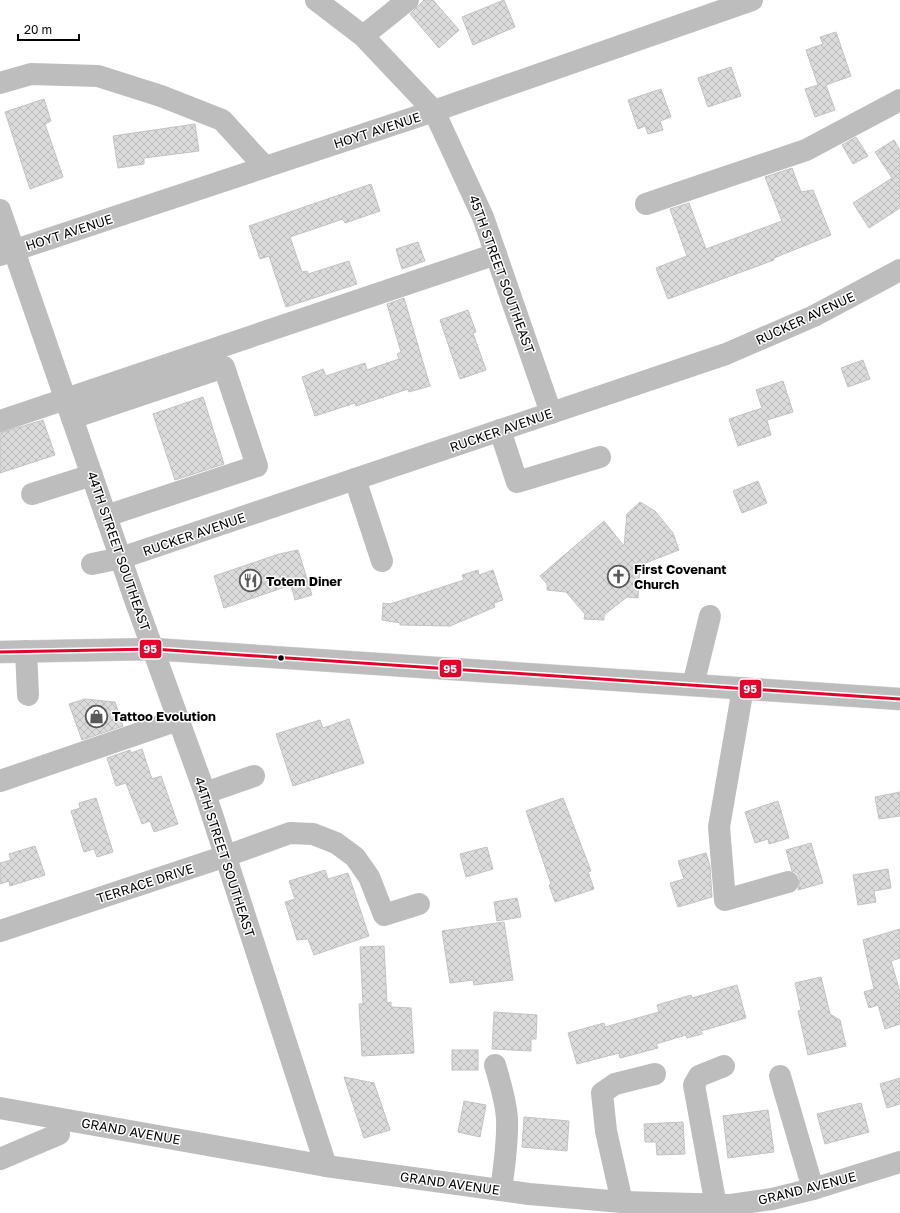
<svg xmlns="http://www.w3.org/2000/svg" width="900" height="1213" font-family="'Golos Text',sans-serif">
<defs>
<pattern id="building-cross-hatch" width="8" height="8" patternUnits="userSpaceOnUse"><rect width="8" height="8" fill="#dbdbdb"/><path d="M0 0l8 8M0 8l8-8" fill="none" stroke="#bababa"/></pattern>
</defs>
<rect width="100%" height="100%" fill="#fff"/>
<g fill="url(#building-cross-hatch)" stroke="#c3c3c3">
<path d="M424 0H433L459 30 439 48 410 14Z"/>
<path d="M504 0 515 27 473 45 462 17Z"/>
<path d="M836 32 851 76 826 85 835 110 815 117 805 89 818 85 806 50 823 44 820 37Z"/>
<path d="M731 67 741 96 708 107 698 78Z"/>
<path d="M661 89 671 117 660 121 663 130 648 134 645 126 638 129 628 100Z"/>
<path d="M44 99 51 121 45 124 63 177 30 189 5 112Z"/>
<path d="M195 124 199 151 144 158V164L118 168 113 136Z"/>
<path d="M856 137 868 156 853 164 842 145Z"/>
<path d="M894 140 900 150V208L869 228 853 203 892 178 875 152Z"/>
<path d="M792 168 801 192 813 190 831 235 774 258V260L668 299 656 268 687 256 670 209 689 203 706 249 782 221 765 177Z"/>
<path d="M371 184 380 211 345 223 343 219 290 237 302 272 307 271 308 274 349 261 357 284 286 307 269 256 260 259 249 226Z"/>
<path d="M418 242 425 261 402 269 396 249Z"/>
<path d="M404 298 430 386 409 392 408 389 356 406 355 403 315 416 302 377 323 369 326 376 365 363 367 370 399 359 397 354 401 352 387 304Z"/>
<path d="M468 310 476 332 473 333 486 370 460 379 440 320Z"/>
<path d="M863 360 870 379 848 387 841 368Z"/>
<path d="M783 381 793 412 767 420 771 435 738 446 729 419 762 408 756 390Z"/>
<path d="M203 397 224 464 175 480 153 414Z"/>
<path d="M43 420 55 455 0 473V433Z"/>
<path d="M758 481 767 503 742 513 733 491Z"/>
<path d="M640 502 655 511 673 533 679 550 640 565 638 598 627 597 604 615V620L584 619 585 614 566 592 547 590V584L540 576 604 521 624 546 627 514Z"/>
<path d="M298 550 312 595 295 600 291 585 224 608 214 576 279 554Z"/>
<path d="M478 570 479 575 493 570 503 600 494 603 495 607 450 626 400 625V623L382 620 383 603 390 604 464 580 462 575Z"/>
<path d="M85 699 115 702 123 726 82 740 69 704Z"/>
<path d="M349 719 364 763 293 786 276 734 320 720 323 728Z"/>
<path d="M142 749 152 779 161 776 178 824 154 832 150 821 142 824 126 783 116 786 107 758 130 750 131 753Z"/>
<path d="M900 792V816L879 819 875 797Z"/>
<path d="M96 798 113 852 97 857 94 849 84 852 71 811 80 808 79 803Z"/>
<path d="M563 798 591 871 588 872 594 889 555 902 549 885 551 884 526 811Z"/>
<path d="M778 801 789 838 769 844 768 839 755 843 745 812Z"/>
<path d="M811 843 823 883 798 890 800 879 797 873 792 871 786 850Z"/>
<path d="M35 846 45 875 10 886 9 881 0 884V863L11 860 9 854Z"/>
<path d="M487 847 493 869 466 877 460 854Z"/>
<path d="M706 853 710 866 712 897 678 907 670 883 684 879 678 861Z"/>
<path d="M888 869 891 888 874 891 876 902 858 905 853 875Z"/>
<path d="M325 870 328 879 348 873 369 936 314 955 308 939 297 940 285 902 295 899 289 881Z"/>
<path d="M517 898 521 917 497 921 494 902Z"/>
<path d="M504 922 513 980 474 985 473 980 450 983 442 931Z"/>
<path d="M900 929V958L891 961 900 992V1024L885 1029 878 1005 869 1008 864 992 874 989 863 940Z"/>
<path d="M384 946 387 1003 391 1002V1007L411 1008 414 1053 362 1056 359 1004H363L360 947Z"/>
<path d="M821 977 830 1014 840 1020 846 1046 808 1055 798 1011 801 1010 795 983Z"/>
<path d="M737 985 746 1018 701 1031 702 1034 687 1038 686 1035 656 1044 658 1048 620 1058 619 1053 577 1064 568 1033 604 1023 605 1027 659 1012 657 1005 691 995 692 998Z"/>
<path d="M494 1012 537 1015 536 1039H531V1051L492 1049Z"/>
<rect x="452" y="1050" width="26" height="20"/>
<path d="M344 1077 374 1083 390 1130 364 1138Z"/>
<path d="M900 1078V1104L887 1108 880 1084Z"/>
<path d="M464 1101 486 1105 480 1137 458 1132Z"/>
<path d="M861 1103 869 1132 825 1144 817 1114Z"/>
<path d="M768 1110 774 1152 728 1158 723 1116Z"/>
<path d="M524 1117 569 1121 567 1151 522 1147Z"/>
<path d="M683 1122 685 1154 657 1155 656 1142H645L644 1124Z"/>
</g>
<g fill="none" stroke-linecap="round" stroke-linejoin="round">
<defs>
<path id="major" d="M0 652 153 649 900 699"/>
</defs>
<use href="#major" stroke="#dbdbdb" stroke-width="23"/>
<g stroke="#bdbdbd" stroke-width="22">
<path d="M316 0 363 36 434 111 483 217 551 413"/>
<path d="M363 36 408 0"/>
<path d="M0 83 31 74 98 76 161 96 222 120 265 167"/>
<path d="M646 204 806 150 900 100"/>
<path d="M0 210 134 597 205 793 326 1166"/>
<path d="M0 255 434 111 752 0"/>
<path d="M72 418 224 367 257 466 106 516"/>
<path d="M0 421 496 254"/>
<path d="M500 430 517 482 600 457"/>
<path d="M355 479 382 561"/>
<path d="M32 494 92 475"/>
<path d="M92 564 121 558 726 354 814 316 900 270"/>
<path d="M26 651 28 695"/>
<path d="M693 685 710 616"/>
<path d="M743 688 719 827 725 900 788 882"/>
<path d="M0 781 178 720"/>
<path d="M205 793 254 776"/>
<path d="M0 931 226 856 290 833 313 834 336 843 355 857 369 877 384 915 419 904"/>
<path d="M495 1065C500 1082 506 1101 507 1119 508 1143 504 1167 501 1190"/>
<path d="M780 1076 813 1189"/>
<path d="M0 1108 326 1166 529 1194 622 1202 731 1205 772 1199 813 1189 900 1162"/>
<path d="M0 1159 59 1134"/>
<path d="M622 1202 606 1131 602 1093 615 1084 655 1074"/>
<path d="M716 1206 694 1085 699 1076 724 1066"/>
</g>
<use href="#major" stroke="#bdbdbd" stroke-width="22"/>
<defs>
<path id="bus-1" d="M0 652 153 649 900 699"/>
</defs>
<use href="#bus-1" stroke="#fff" stroke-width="6"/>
<use href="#bus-1" stroke="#e4002b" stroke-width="3"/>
</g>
<defs>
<symbol id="church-ring" viewBox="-11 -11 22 22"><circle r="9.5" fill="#fff" stroke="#595959" stroke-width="1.5"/><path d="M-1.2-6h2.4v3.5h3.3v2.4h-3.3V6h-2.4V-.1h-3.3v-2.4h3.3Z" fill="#595959"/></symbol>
<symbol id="restaurant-ring" viewBox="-11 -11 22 22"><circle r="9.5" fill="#fff" stroke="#595959" stroke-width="1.5"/><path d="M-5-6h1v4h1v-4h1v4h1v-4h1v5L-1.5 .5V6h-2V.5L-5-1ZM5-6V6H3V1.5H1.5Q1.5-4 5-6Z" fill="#595959"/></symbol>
<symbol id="shop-ring" viewBox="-11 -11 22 22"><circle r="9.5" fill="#fff" stroke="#595959" stroke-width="1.5"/><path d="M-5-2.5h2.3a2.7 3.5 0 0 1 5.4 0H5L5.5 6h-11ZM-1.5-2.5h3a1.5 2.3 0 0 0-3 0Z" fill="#595959"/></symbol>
</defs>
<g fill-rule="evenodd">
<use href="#church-ring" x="606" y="564" width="25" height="25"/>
<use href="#restaurant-ring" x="238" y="568" width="25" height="25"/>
<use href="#shop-ring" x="84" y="704" width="25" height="25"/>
</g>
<circle fill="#000" stroke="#fff" stroke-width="1.5" cx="281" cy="658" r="3.5"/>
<g text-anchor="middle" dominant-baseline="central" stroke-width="3" stroke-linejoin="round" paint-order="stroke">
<g font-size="13" fill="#000" stroke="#fff">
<text transform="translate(377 130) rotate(-18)">HOYT AVENUE</text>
<text transform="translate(69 232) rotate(-18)">HOYT AVENUE</text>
<text transform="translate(502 274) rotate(70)">45TH STREET SOUTHEAST</text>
<text transform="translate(805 318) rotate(-25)">RUCKER AVENUE</text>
<text transform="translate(501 430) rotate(-19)">RUCKER AVENUE</text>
<text transform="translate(194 534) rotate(-19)">RUCKER AVENUE</text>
<text transform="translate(119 551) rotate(71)">44TH STREET SOUTHEAST</text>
<text transform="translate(225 857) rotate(72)">44TH STREET SOUTHEAST</text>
<text transform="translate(145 883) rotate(-18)">TERRACE DRIVE</text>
<text transform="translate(131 1131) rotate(10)">GRAND AVENUE</text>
<text transform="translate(450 1183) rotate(8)">GRAND AVENUE</text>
<text transform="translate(807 1188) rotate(-14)">GRAND AVENUE</text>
</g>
<g font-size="13" font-weight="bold" fill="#000" stroke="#fff" text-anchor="start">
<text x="634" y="569">First Covenant<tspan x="634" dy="15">Church</tspan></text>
<text x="266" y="581">Totem Diner</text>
<text x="112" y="716">Tattoo Evolution</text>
</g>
</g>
<g stroke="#fff" stroke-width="1.5">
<rect x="139" y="639" width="23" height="20" rx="4" fill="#e4002b"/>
<rect x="439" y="659" width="23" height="19" rx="4" fill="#e4002b"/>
<rect x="739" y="679" width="23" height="20" rx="4" fill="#e4002b"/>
</g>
<g font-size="11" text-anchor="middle" font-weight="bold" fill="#fff">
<text x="150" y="653">95</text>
<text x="450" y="673">95</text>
<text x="750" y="693">95</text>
</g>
<path d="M18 34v6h61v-6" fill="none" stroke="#000000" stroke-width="2"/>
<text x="24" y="34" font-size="12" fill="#000000" stroke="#ffffff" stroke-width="3" paint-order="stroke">20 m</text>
</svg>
